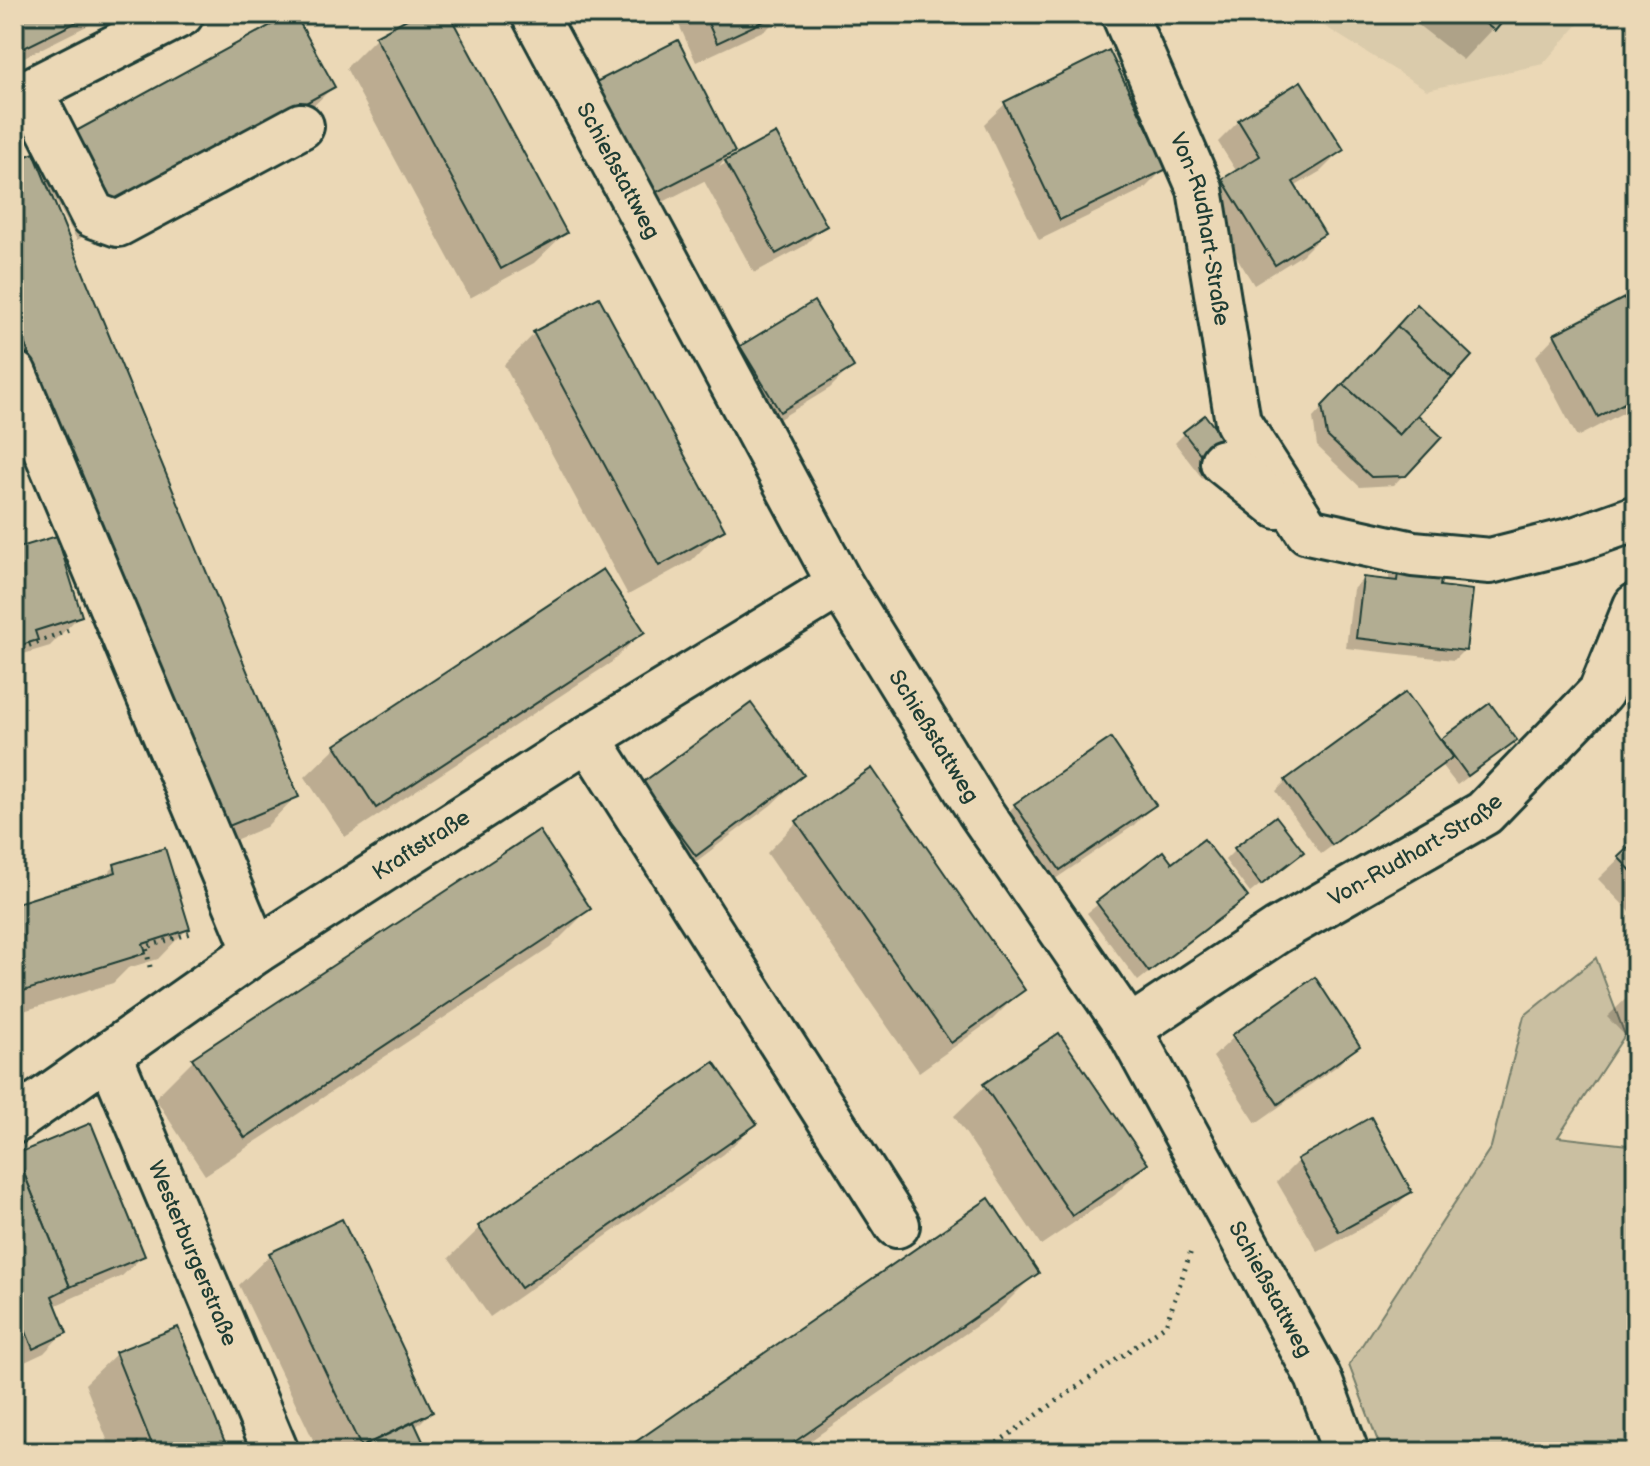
<svg xmlns="http://www.w3.org/2000/svg" width="1650" height="1466" font-family="'Balsamiq Sans',sans-serif">
<rect width="100%" height="100%" fill="#ebd8b6"/>
<filter id="ink" filterUnits="userSpaceOnUse"><feTurbulence type="fractalNoise" baseFrequency=".0125" numOctaves="2"/><feDisplacementMap in="SourceGraphic" scale="16" xChannelSelector="R" yChannelSelector="G"/><feConvolveMatrix kernelMatrix="1 2 1 2 8 2 1 2 1" color-interpolation-filters="sRGB"/></filter>
<g filter="url(#ink)">
<path fill="#dacbab" d="M1305 14H1587L1543 64 1427 90Z"/>
<path fill="#cabfa1" stroke="#747e6a" stroke-width="2" d="M1596 958 1625 1035 1558 1137 1636 1146V1452H1382L1349 1365 1491 1147 1524 1016Z"/>
<g fill="#0003">
<path d="M14 14H111L14 62Z"/>
<path d="M420 14H447L565 233 534 263 470 298 346 68 376 38Z"/>
<path d="M674 14H782L767 29 696 62Z"/>
<path d="M1404 14H1506L1463 60Z"/>
<path d="M677 43 733 151 719 167 775 136 825 225 804 246 754 273 704 181 622 223 566 115 597 84Z"/>
<path d="M1109 53 1165 168 1144 189 1039 240 984 124 1005 104Z"/>
<path d="M333 87 302 117 77 240 50 190 47 191 296 796 266 827 194 857 14 422V163L38 168 69 137Z"/>
<path d="M1239 121 1342 150 1321 171 1294 187 1323 234 1302 255 1254 285 1202 201 1223 181 1237 172 1218 142Z"/>
<path d="M1636 294V406L1577 437 1535 357 1555 336Z"/>
<path d="M598 299 722 529 692 560 628 595 504 365 534 334Z"/>
<path d="M813 304 851 367 830 388 758 432 720 368 741 347Z"/>
<path d="M1376 350 1406 430 1404 474 1394 485 1360 487 1317 446 1313 418Z"/>
<path d="M1185 433 1221 463 1202 478 1175 443Z"/>
<path d="M14 551 80 615 50 646 20 655 14 661Z"/>
<path d="M1399 566 1464 650 1454 660 1346 648 1353 589 1363 579 1389 582V576Z"/>
<path d="M603 572 642 632 612 662 345 837 305 777 336 747Z"/>
<path d="M1490 706 1514 740 1504 750 1457 785 1442 766 1321 854 1276 791 1286 781 1440 742Z"/>
<path d="M802 775 771 805 665 885 644 785Z"/>
<path d="M1015 805H1154L1133 826 1039 890 995 826Z"/>
<path d="M797 822 1022 990 992 1020 919 1072 767 853Z"/>
<path d="M1636 842V918L1598 879Z"/>
<path d="M1235 850 1301 852 1250 893 1225 860Z"/>
<path d="M1162 854 1172 866 1245 897 1138 981 1087 913Z"/>
<path d="M115 866 188 928 158 959 128 968 113 983 14 1014V906L103 878Z"/>
<path d="M589 909 550 948 205 1175 155 1098 194 1059Z"/>
<path d="M1636 989V1047L1607 1017Z"/>
<path d="M1234 1037 1357 1045 1337 1066 1256 1123 1213 1057Z"/>
<path d="M985 1086 1146 1164 1115 1195 1041 1245 954 1116Z"/>
<path d="M755 1124 724 1154 490 1317 449 1258 480 1228Z"/>
<path d="M14 1158 143 1256 122 1276 54 1306 64 1332 44 1353 14 1367Z"/>
<path d="M1298 1161 1410 1192 1389 1213 1318 1252 1277 1182Z"/>
<path d="M270 1255 431 1412 415 1428 425 1452H319L239 1285Z"/>
<path d="M1037 1272 998 1311 794 1452H625Z"/>
<path d="M177 1329 226 1452H112L85 1384 116 1354Z"/>
</g>
<g fill="#b2ad92" stroke="#1f3d34" stroke-width="2">
<path d="M14 14H93L14 53Z"/>
<path d="M291 14H295L335 87 108 211 67 136Z"/>
<path d="M416 14H449L567 233 501 269 375 36Z"/>
<path d="M704 14H779L717 43Z"/>
<path d="M1473 14H1509L1495 31Z"/>
<path d="M678 40 735 152 653 194 596 82Z"/>
<path d="M1109 50 1167 169 1060 220 1004 102Z"/>
<path d="M1301 81 1344 150 1293 182 1325 234 1275 265 1222 179 1260 156 1238 120Z"/>
<path d="M776 133 827 226 776 254 725 161Z"/>
<path d="M34 153 299 797 224 828 14 318V161Z"/>
<path d="M1636 292V397L1598 417 1554 334Z"/>
<path d="M599 297 725 530 659 566 533 332Z"/>
<path d="M814 301 854 367 780 412 740 346Z"/>
<path d="M1417 304 1472 356 1452 378 1397 326Z"/>
<path d="M1397 326 1452 378 1399 435 1343 384Z"/>
<path d="M1343 384 1399 435 1418 415 1442 437 1406 476 1371 477 1327 436 1322 406Z"/>
<path d="M1205 415 1234 453 1213 470 1183 432Z"/>
<path d="M57 536 82 616 35 631 38 640 14 647V549Z"/>
<path d="M1399 564 1443 569 1440 586 1473 590 1466 651 1356 638 1363 577 1397 581Z"/>
<path d="M603 569 645 632 376 808 335 745Z"/>
<path d="M1406 692 1453 757 1332 845 1285 780Z"/>
<path d="M751 703 804 775 696 856 642 783Z"/>
<path d="M1490 703 1517 740 1468 776 1441 739Z"/>
<path d="M1111 738 1156 805 1060 870 1014 804Z"/>
<path d="M872 768 1025 990 951 1043 796 821Z"/>
<path d="M1276 816 1304 852 1261 885 1234 848Z"/>
<path d="M539 830 591 909 245 1138 192 1058Z"/>
<path d="M1204 839 1248 897 1149 972 1096 902 1163 851 1172 863Z"/>
<path d="M1636 840V876L1618 857Z"/>
<path d="M165 848 190 929 143 944 146 953 14 994V904L116 872 114 864Z"/>
<path d="M1315 977 1360 1046 1278 1104 1232 1035Z"/>
<path d="M1059 1033 1148 1164 1072 1216 983 1084Z"/>
<path d="M714 1062 757 1124 521 1288 478 1226Z"/>
<path d="M1371 1117 1412 1192 1339 1232 1297 1159Z"/>
<path d="M91 1123 145 1256 70 1287 16 1154Z"/>
<path d="M16 1154 70 1287 52 1296 67 1333 33 1349 14 1302V1156Z"/>
<path d="M989 1198 1039 1273 780 1452H621Z"/>
<path d="M342 1219 433 1412 361 1447 269 1253Z"/>
<path d="M178 1327 229 1452H155L115 1352Z"/>
<path d="M14 1419 28 1452H14Z"/>
<path d="M414 1422 428 1452H350L361 1447Z"/>
</g>
<g fill="none" stroke-linecap="round" stroke-linejoin="round">
<defs>
<g id="minor">
<path id="s1" d="M534 14 840 584 979 810 1129 1029 1318 1377 1346 1452"/>
<path id="s2" d="M1124 14 1200 189 1238 422 1308 531 1413 554 1490 561 1577 539 1636 518"/>
<path d="M30 91 93 215 118 224 301 126"/>
<path d="M14 99 181 14"/>
<path d="M14 374 256 951"/>
<path d="M1223 462 1278 506"/>
<path d="M588 738 897 1225"/>
<path id="s3" d="M1129 1029 1277 931 1484 813 1601 692 1636 606"/>
<path id="s4" d="M110 1056 276 1452"/>
<path id="s5" d="M14 1121 256 951 588 738 840 584"/>
</g>
</defs>
<use href="#minor" stroke="#1f3d34" stroke-width="50"/>
<g stroke="#1f3d34" stroke-width="5" stroke-dasharray="2 6" stroke-linecap="butt">
<path d="M14 651 69 630"/>
<path d="M150 967 146 947 194 932"/>
<path d="M14 1035 24 1055"/>
<path d="M136 1442 141 1452"/>
<path d="M984 1452 1166 1325 1192 1248"/>
</g>
<use href="#minor" stroke="#ebd8b6" stroke-width="44"/>
</g>
</g>
<g text-anchor="middle" dominant-baseline="central" stroke-width="8" stroke-linejoin="round" paint-order="stroke">
<g font-size="22" fill="#1f3d34" stroke="#ebd8b6">
<text stroke="none"><textPath href="#s1" startOffset="178">Schießstattweg</textPath></text>
<text stroke="none"><textPath href="#s2" startOffset="230">Von-Rudhart-Straße</textPath></text>
<text stroke="none"><textPath href="#s1" startOffset="826">Schießstattweg</textPath></text>
<text stroke="none"><textPath href="#s5" startOffset="492">Kraftstraße</textPath></text>
<text stroke="none"><textPath href="#s3" startOffset="338">Von-Rudhart-Straße</textPath></text>
<text stroke="none"><textPath href="#s4" startOffset="214">Westerburgerstraße</textPath></text>
<text stroke="none"><textPath href="#s1" startOffset="1474">Schießstattweg</textPath></text>
</g>
</g>
<rect width="1650" height="1466" fill="none" stroke="#ebd8b6" stroke-width="48"/>
<rect x="24" y="24" width="1602" height="1418" fill="none" stroke="#1f3d34" stroke-width="3" filter="url(#ink)"/>
</svg>
